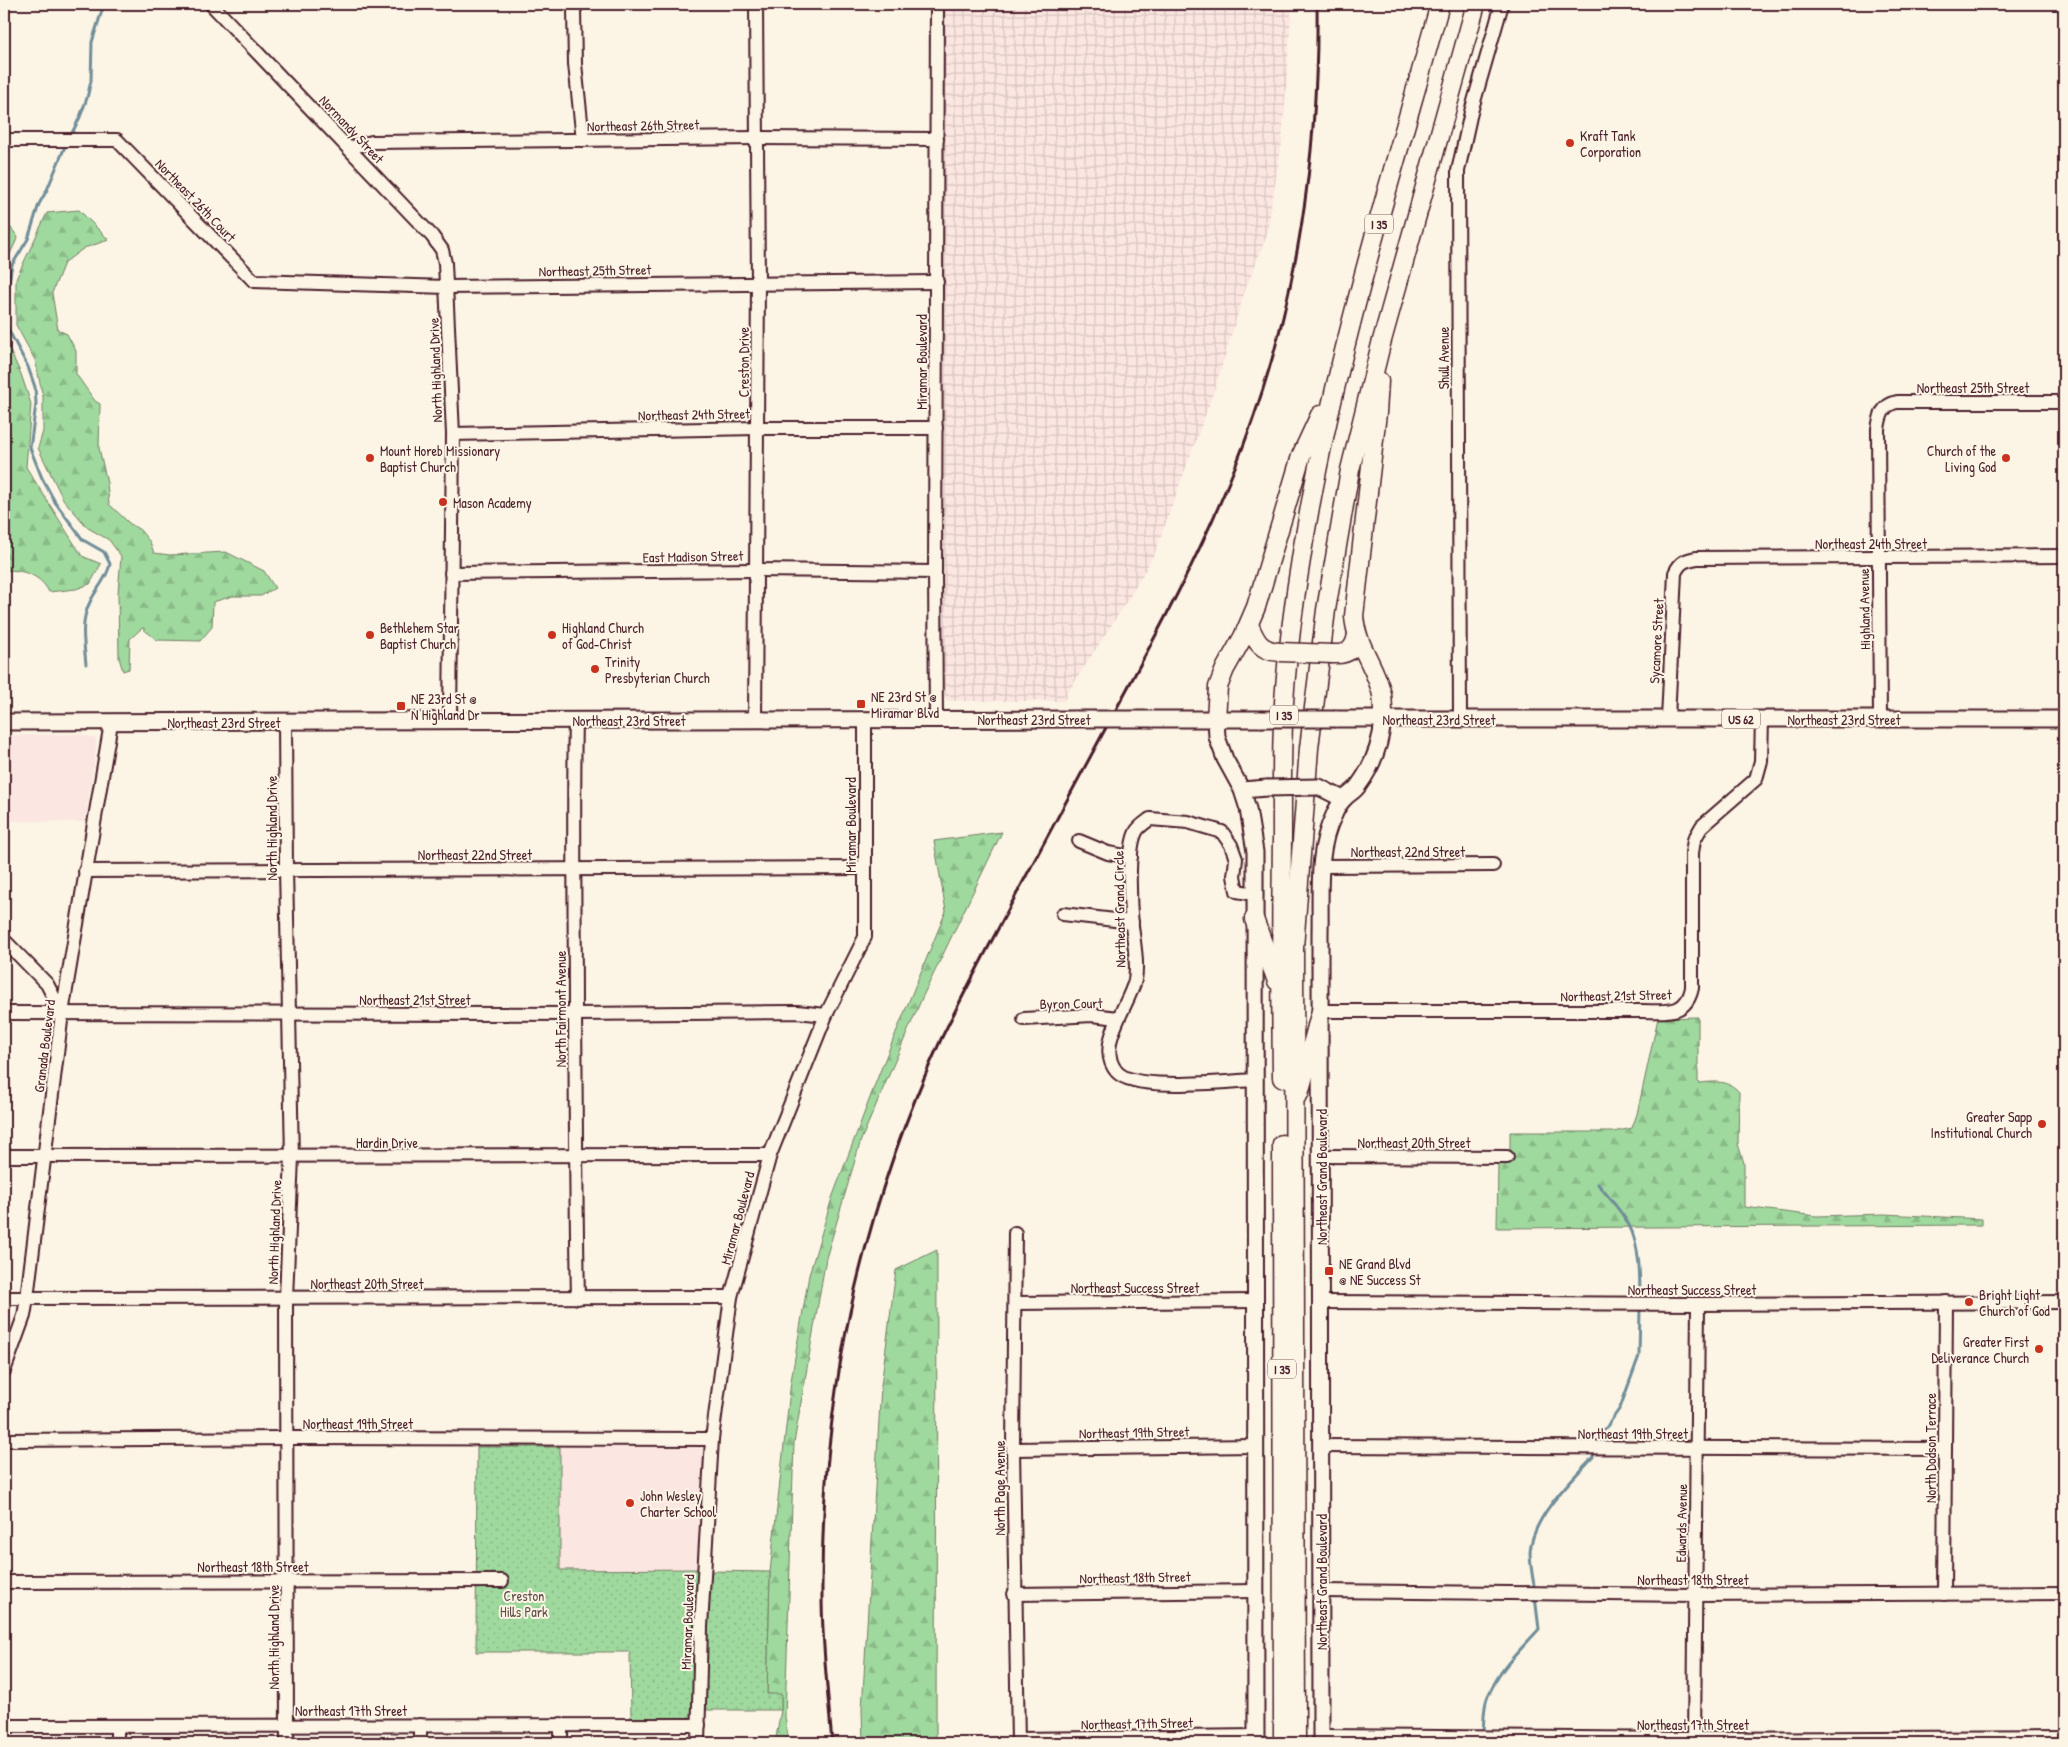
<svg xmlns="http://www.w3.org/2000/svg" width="2068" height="1747" font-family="'Patrick Hand',sans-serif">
<defs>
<pattern id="industrial-grid" width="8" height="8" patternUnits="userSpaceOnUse" patternTransform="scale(1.25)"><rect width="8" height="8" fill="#fbe6e1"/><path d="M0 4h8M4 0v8" fill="none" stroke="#d9c5c1"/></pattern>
<pattern id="forest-firs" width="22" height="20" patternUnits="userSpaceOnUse" patternTransform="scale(1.25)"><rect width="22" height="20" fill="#9fd99e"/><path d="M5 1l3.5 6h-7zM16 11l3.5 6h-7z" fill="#8aba88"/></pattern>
<pattern id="park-dots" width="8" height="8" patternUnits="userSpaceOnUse" patternTransform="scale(1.25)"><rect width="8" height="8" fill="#9fd99e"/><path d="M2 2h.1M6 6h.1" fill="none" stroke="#8aba88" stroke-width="1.8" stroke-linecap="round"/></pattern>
</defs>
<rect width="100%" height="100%" fill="#fcf5e5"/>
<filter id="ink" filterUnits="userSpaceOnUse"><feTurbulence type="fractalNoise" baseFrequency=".02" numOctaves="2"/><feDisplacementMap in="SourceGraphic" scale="10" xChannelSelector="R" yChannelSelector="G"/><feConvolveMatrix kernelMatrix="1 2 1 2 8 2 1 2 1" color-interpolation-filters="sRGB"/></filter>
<g filter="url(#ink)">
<g fill="#fbe6e1">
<path d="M79 734 96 738V749L85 822 4 821V735Z"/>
<path d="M560 1447H702L704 1450 699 1569 560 1570Z"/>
</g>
<path fill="url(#industrial-grid)" d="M944 4H1292L1282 143 1266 238 1246 288 1214 391 1154 555 1127 601 1068 692 1064 701H947L942 688Z"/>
<g fill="url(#forest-firs)" stroke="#747c64">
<path d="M79 210 109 240 84 248 64 263 52 293 58 330 67 334 76 351V374L95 401 100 404 99 448 107 483 109 504 129 523 140 530 150 542 154 553 170 555 226 552 264 571 275 588 261 596H233L213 602 212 627 200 641 157 640 142 628 130 639 129 669 123 671 119 658 118 593 121 556 109 540 88 528 63 499 38 448 43 431V397L35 360 16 325V279L47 213Z"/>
<path d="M4 222 7 223 18 237 10 254 4 262Z"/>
<path d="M4 338 21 374 31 404 26 467 82 556 101 564 90 584 76 589 49 592C40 574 22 570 4 570Z"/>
<path d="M1002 832 922 998 861 1140 826 1258 794 1443 785 1717 789 1743H775L781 1710V1695L767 1694 770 1572 791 1381 809 1275 832 1198 879 1074 946 911 934 841Z"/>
<path d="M1698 1017V1083C1714 1082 1728 1079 1739 1092L1738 1144 1744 1163V1207L1816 1216 1884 1214 1982 1219V1225L1497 1228 1498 1163 1510 1150V1132H1613L1632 1128 1637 1114 1658 1018Z"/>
<path d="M937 1250 936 1743H863L862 1710 881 1386 896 1270Z"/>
</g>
<g fill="url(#park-dots)" stroke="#747c64">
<path d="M477 1447H560V1570L699 1569 692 1713 688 1718H631L630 1652H476Z"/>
<path d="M710 1571 770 1572 767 1694H781V1710H704Z"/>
</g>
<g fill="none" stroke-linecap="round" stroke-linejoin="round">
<g stroke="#6f8d99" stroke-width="3">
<path d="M70 137 80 117 87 98 91 81 92 42 104 4"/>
<path d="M66 144 47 190 39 204 28 239 12 265 7 293V327L28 367 35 387 36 404 30 448 42 478 55 502 83 540 104 552 110 564C107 579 96 589 90 602 80 621 84 643 86 664"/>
<path d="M1598 1184C1608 1197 1621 1210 1629 1225 1640 1246 1640 1277 1640 1301"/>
<path d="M1598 1444 1601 1435 1620 1408 1639 1356 1640 1308"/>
<path d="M1535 1591C1533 1579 1530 1565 1530 1552 1532 1518 1571 1480 1593 1457L1594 1452"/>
<path d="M1483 1734C1484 1722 1483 1706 1488 1696 1502 1665 1517 1654 1539 1629L1535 1597"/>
</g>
<defs>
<g id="minor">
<path d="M211 4 432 236 442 250 445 263 453 434 450 721"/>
<path d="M578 4 574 10 575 64 583 140"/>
<path d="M4 140H117L254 281 447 287 937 282"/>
<path d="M349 148 372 142 757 138 937 139"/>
<path d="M453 434 757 428H936"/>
<path d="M451 573 756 570 935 572"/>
<path d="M1460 718 1458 171 1471 112 1502 4"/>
<path d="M1668 719 1675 573C1680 562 1685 560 1697 558L2064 556"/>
<path d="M1880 719 1878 429C1880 415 1883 405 1897 402H2064"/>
<path d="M575 720C573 818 575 916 575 1014 576 1109 576 1203 578 1298"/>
<path d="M755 720 758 283 756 4"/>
<path d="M936 720 935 572 937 4"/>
<path d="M285 721 286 869 292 1157 286 1298 287 1743"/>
<path d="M1079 841 1108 853 1131 857"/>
<path d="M1322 866 1493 865"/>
<path d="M85 871 865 868"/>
<path d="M1255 894 1237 891 1234 876 1236 859 1231 845 1222 832 1188 822 1150 819C1146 822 1138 827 1136 832 1127 849 1130 906 1132 926 1134 943 1138 963 1135 980 1129 1006 1094 1046 1117 1072 1135 1092 1228 1081 1255 1080"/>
<path d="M1063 914 1132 922"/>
<path d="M4 940 47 984 62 1013"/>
<path d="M1321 1011H1642C1666 1011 1686 1016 1692 988V853L1694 840 1702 826 1756 779 1761 761 1762 719"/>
<path d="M4 1013 575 1014 797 1012 826 1015"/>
<path d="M1024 1019 1092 1015 1118 1018"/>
<path d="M4 1156 770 1155"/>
<path d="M1321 1156 1507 1157"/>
<path d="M1015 1233 1013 1449 1018 1743"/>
<path d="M4 1298 731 1297"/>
<path d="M1320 1302 1698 1304 2064 1302"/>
<path d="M1015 1303 1256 1301"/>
<path d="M4 1371 24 1316 27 1298 62 1013 111 723"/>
<path d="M4 1440 288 1438 712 1439"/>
<path d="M1320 1446 1945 1449"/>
<path d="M1013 1449 1256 1446"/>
<path d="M4 1582 502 1581"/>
<path d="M1321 1591 1695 1595 2064 1593"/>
<path d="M1014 1594 1256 1591"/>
<path d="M1944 1594 1946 1302"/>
<path d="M561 1724V1743"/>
<path d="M420 1725V1743"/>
<path d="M4 1726 699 1725"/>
<path d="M1321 1736 1694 1739 2064 1737"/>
<path d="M1018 1739 1256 1736"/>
<path d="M117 1743V1726"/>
<path d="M698 1743 701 1627 712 1439 731 1297 770 1155 826 1015 865 937V719"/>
<path d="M1694 1743 1698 1304"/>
</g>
<g id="major">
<path d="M1152 719H1261"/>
<path d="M1216 719 1217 737 1225 759 1242 790 1248 809 1255 852 1256 1743"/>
<path d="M1335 719H2064"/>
<path d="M4 722 1075 719"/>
<path d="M1319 787 1343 799"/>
<path d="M1242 790 1267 788"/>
<path d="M1321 1743 1320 933C1321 895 1316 850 1334 815 1336 810 1340 803 1344 799 1348 794 1354 792 1358 786 1373 766 1381 744 1383 719"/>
</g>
<g id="highway">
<path d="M1379 381 1377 413 1354 616C1356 646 1376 666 1382 695 1383 702 1383 711 1383 719"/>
<path d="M1249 625C1256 641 1260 651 1280 652"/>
<path d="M1333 654C1348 655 1355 649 1357 634"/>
<path d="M1216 719 1218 687 1225 669 1243 637 1256 607 1301 456 1320 415"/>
<path d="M1254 919 1277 981"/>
<path d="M1282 1078C1281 997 1281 917 1282 836 1282 779 1281 722 1287 666 1309 440 1379 222 1440 4"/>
<path d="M1299 1094 1321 1011"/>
<path d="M1282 1144 1283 1743"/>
<path d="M1296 1743 1294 948 1309 748 1326 610 1350 470 1381 344 1476 4"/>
</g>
</defs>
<use href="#minor" stroke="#4a1f2b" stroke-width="16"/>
<use href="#major" stroke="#4a1f2b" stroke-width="19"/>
<use href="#highway" stroke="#4a1f2b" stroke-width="21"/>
<use href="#minor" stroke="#fcf5e5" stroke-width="12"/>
<use href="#major" stroke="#fcf5e5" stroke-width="15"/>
<use href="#highway" stroke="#fcf5e5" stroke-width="18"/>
<path stroke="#4a1f2b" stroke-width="3" d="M832 1743C828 1694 822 1645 822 1596 821 1397 859 1218 942 1037 993 935 1048 836 1102 735 1154 640 1206 545 1244 444 1297 304 1319 152 1317 4"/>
<defs>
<g id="major-bridge">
<path d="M1075 719H1152"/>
<path d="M1261 719H1335"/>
<path d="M1267 788 1319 787"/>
</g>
<path id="highway-bridge" d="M1280 652 1333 654"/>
</defs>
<use href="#major-bridge" stroke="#4a1f2b" stroke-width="19" stroke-linecap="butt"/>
<use href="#highway-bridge" stroke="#4a1f2b" stroke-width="21" stroke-linecap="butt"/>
<use href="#major-bridge" stroke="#fcf5e5" stroke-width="15"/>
<use href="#highway-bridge" stroke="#fcf5e5" stroke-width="18"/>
</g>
</g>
<g fill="#c8321e" stroke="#fcf5e5" stroke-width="2">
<circle cx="1570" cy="143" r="5"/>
<circle cx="370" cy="458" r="5"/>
<circle cx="2006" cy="458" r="5"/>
<circle cx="443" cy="502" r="5"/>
<circle cx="370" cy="635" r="5"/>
<circle cx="552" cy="635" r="5"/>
<circle cx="595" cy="669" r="5"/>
<rect x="856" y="699" width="10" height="10" rx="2.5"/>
<rect x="396" y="701" width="10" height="10" rx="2.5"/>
<circle cx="2042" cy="1124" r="5"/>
<rect x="1324" y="1266" width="10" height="10" rx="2.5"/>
<circle cx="1969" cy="1302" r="5"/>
<circle cx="2039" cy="1349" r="5"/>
<circle cx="630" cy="1503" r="5"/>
</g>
<g text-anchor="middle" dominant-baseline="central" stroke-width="4" stroke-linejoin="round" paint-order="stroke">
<g fill="#fcf5e5" stroke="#7f5f63" stroke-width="1">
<rect x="1365" y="214.5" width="28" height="19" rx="4"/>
<rect x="1270" y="705.5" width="28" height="19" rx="4"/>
<rect x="1722" y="709.5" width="38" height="19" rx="4"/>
<rect x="1268" y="1359.5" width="28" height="19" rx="4"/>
</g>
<g font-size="12" font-weight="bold" fill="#4a1f2b">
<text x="1379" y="224">I 35</text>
<text x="1284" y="715">I 35</text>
<text x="1741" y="719">US 62</text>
<text x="1282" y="1369">I 35</text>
</g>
<g font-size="14" fill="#4a1f2b" stroke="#fcf5e5">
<text transform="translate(643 125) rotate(-1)">Northeast 26th Street</text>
<text transform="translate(352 129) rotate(47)">Normandy Street</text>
<text transform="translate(196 200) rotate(46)">Northeast 26th Court</text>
<text transform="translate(595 270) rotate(-1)">Northeast 25th Street</text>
<text transform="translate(1443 358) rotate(-90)">Shull Avenue</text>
<text transform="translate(743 362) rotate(-90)">Creston Drive</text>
<text transform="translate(921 362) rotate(-90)">Miramar Boulevard</text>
<text transform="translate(435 370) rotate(-92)">North Highland Drive</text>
<text x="1973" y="387">Northeast 25th Street</text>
<text transform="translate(694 414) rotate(-1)">Northeast 24th Street</text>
<text x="1871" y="543">Northeast 24th Street</text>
<text transform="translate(693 556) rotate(-1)">East Madison Street</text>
<text transform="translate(1864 609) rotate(-91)">Highland Avenue</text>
<text transform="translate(1656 641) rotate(-87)">Sycamore Street</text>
<text x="1034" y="719">Northeast 23rd Street</text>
<text x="1439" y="719">Northeast 23rd Street</text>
<text x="1844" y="719">Northeast 23rd Street</text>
<text x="629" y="720">Northeast 23rd Street</text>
<text x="224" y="722">Northeast 23rd Street</text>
<text transform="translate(850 825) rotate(-90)">Miramar Boulevard</text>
<text transform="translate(271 828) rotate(-90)">North Highland Drive</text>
<text x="1408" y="851">Northeast 22nd Street</text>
<text x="475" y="854">Northeast 22nd Street</text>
<text transform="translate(1119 909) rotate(-91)">Northeast Grand Circle</text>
<text transform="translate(1616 995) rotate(-1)">Northeast 21st Street</text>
<text x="415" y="999">Northeast 21st Street</text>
<text transform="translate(1071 1003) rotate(-1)">Byron Court</text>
<text transform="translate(560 1009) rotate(-90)">North Fairmont Avenue</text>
<text transform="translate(44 1046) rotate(-83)">Granada Boulevard</text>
<text x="387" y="1142">Hardin Drive</text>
<text x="1414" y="1142">Northeast 20th Street</text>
<text transform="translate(1321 1177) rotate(-90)">Northeast Grand Boulevard</text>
<text transform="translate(737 1218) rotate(-75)">Miramar Boulevard</text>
<text transform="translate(274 1232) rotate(-88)">North Highland Drive</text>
<text x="367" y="1283">Northeast 20th Street</text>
<text x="1135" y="1287">Northeast Success Street</text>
<text x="1692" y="1289">Northeast Success Street</text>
<text x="358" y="1423">Northeast 19th Street</text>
<text transform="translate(1134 1432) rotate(-1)">Northeast 19th Street</text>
<text x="1633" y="1433">Northeast 19th Street</text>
<text transform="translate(1930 1448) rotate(-90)">North Dodson Terrace</text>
<text transform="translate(999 1488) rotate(-90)">North Page Avenue</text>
<text transform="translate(1681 1523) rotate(-89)">Edwards Avenue</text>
<text x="253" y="1566">Northeast 18th Street</text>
<text transform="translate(1135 1577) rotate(-1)">Northeast 18th Street</text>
<text x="1693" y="1579">Northeast 18th Street</text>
<text transform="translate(1321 1582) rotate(-90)">Northeast Grand Boulevard</text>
<text transform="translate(687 1622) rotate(-88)">Miramar Boulevard</text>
<text transform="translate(273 1637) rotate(-90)">North Highland Drive</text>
<text x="351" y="1710">Northeast 17th Street</text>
<text transform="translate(1137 1723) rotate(-1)">Northeast 17th Street</text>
<text x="1693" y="1724">Northeast 17th Street</text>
</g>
<g font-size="14" fill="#4a1f2b" stroke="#fcf5e5" text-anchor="start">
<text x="1580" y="135">Kraft Tank<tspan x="1580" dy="16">Corporation</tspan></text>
<text x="380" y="450">Mount Horeb Missionary<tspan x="380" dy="16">Baptist Church</tspan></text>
<text x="1996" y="450" text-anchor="end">Church of the<tspan x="1996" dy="16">Living God</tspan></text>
<text x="453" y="502">Mason Academy</text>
<text x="380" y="627">Bethlehem Star<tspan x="380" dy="16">Baptist Church</tspan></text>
<text x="562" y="627">Highland Church<tspan x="562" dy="16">of God-Christ</tspan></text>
<text x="605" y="661">Trinity<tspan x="605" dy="16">Presbyterian Church</tspan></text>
<text x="871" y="696">NE 23rd St @<tspan x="871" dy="16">Miramar Blvd</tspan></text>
<text x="411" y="698">NE 23rd St @<tspan x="411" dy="16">N Highland Dr</tspan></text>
<text x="2032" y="1116" text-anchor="end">Greater Sapp<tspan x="2032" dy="16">Institutional Church</tspan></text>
<text x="1339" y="1263">NE Grand Blvd<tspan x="1339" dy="16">@ NE Success St</tspan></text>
<text x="1979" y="1294">Bright Light<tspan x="1979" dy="16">Church of God</tspan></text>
<text x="2029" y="1341" text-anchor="end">Greater First<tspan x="2029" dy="16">Deliverance Church</tspan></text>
<text x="640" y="1495">John Wesley<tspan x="640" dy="16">Charter School</tspan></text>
</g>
<g font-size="14" fill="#5f4e48" stroke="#fcf5e5">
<text x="524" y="1595">Creston<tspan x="524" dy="16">Hills Park</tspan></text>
</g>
</g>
<rect width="2068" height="1747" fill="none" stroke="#fcf5e5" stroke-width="20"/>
<rect x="10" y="10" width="2048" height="1727" fill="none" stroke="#4a1f2b" stroke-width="2" filter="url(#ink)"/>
</svg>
